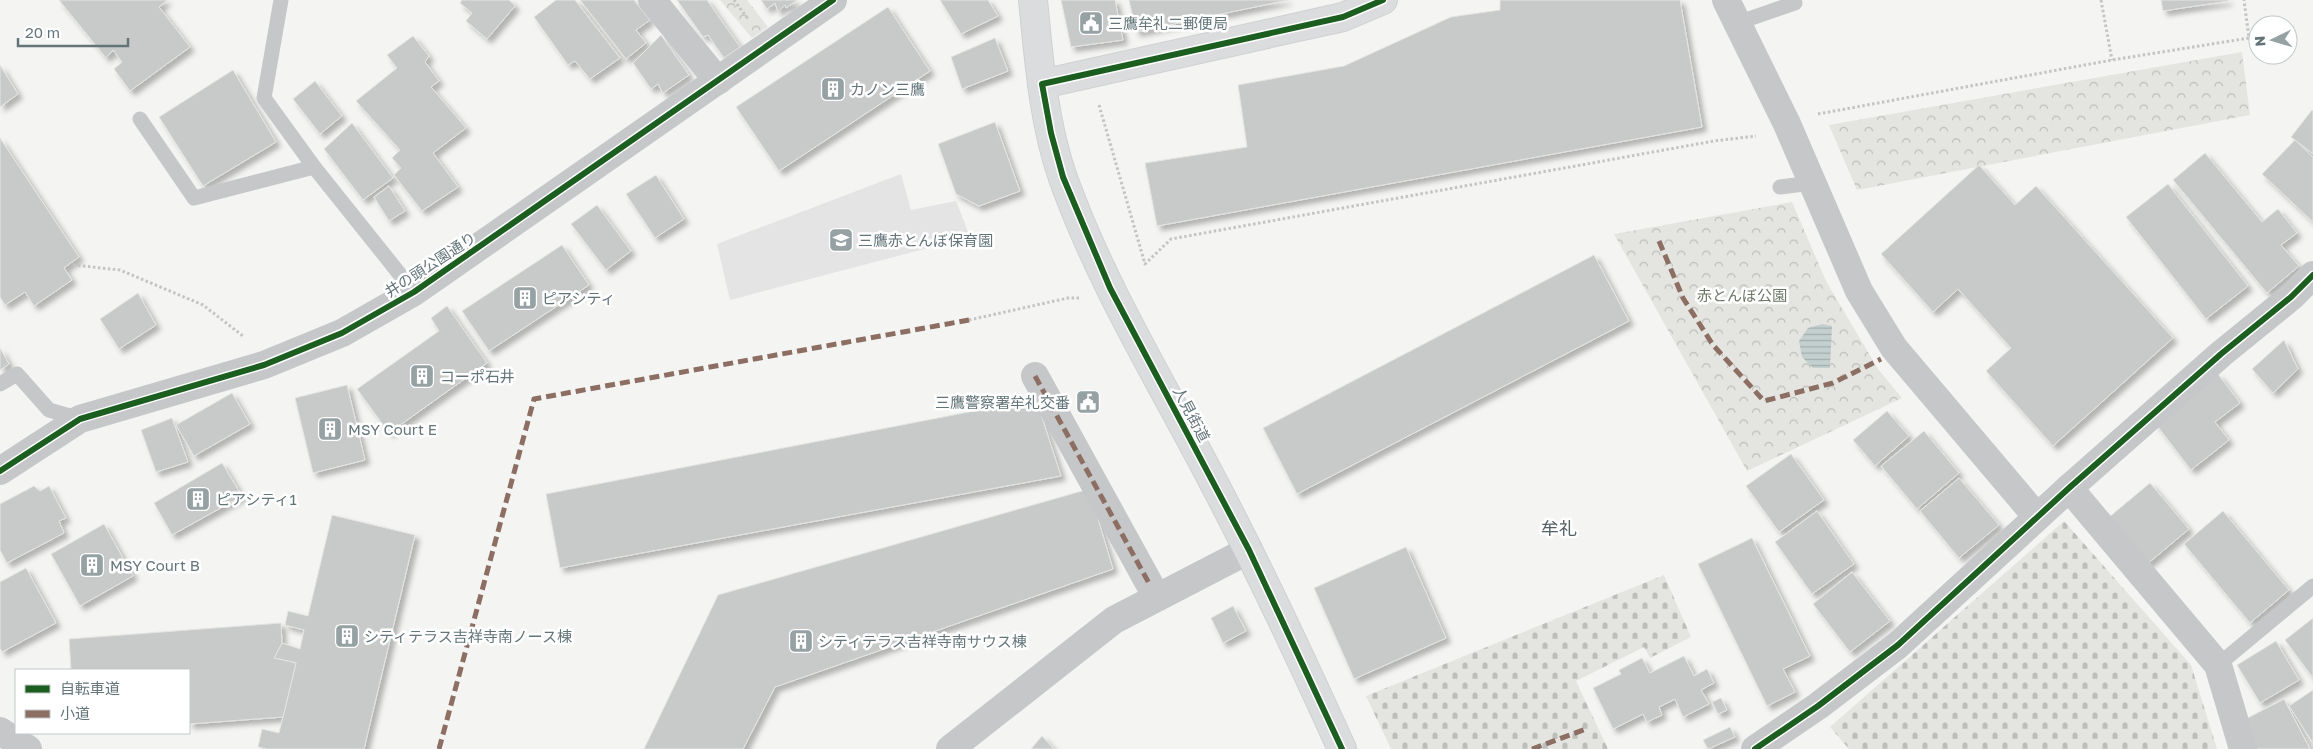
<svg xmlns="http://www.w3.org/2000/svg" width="2313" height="749" font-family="'Golos Text','Noto Sans JP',sans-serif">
<defs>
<pattern id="cemetery-stones" width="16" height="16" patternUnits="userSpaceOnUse" patternTransform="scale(1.25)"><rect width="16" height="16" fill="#e4e5e1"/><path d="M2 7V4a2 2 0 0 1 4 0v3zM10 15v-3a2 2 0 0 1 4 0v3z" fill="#bcbebb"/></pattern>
<pattern id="park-crowns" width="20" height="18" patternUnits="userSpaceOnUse" patternTransform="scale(1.25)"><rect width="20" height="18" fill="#e4e5e1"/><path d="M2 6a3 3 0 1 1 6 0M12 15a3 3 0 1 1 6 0" fill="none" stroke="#bcbebb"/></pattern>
<pattern id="water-rules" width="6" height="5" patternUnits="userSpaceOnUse" patternTransform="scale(1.25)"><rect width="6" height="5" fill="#c4cfcf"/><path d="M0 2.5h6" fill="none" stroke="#a3adad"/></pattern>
<filter id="shadow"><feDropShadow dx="4.5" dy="4.5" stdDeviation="2.5" flood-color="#0004"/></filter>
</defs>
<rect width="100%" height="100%" fill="#f4f4f3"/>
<path fill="#e3e4e3" d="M901 174 911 210 956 201 970 237 730 300 717 244Z"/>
<g fill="url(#cemetery-stones)">
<path d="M2064 521 2191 665 2217 749H1849L1830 727Z"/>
<path d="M1664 575 1691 637 1650 658 1644 647 1576 681 1608 749H1391L1366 696Z"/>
</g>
<g fill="url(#park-crowns)">
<path d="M720 0H747L768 27 752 38Z"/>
<path d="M2242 52 2250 115 1857 190 1829 125Z"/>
<path d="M1792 202 1826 281 1878 369 1902 398 1747 471 1614 234Z"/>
</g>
<path fill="url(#water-rules)" d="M1822 324 1832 326 1830 368H1813L1802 357 1799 341 1808 328Z"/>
<g fill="#c8caca" stroke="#e4e4e2" filter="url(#shadow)">
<path d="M59 0H167L159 7 190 47 130 91 114 69 122 62 113 50 106 58Z"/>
<path d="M462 0H509L515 6 487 39 466 21 472 13 460 3Z"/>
<path d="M556 0H575L620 58 590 79 575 61 568 65 534 17Z"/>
<path d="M580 0H634L650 20 636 30 646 43 626 59Z"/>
<path d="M677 0H707L740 47 724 58 708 35 703 37Z"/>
<path d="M761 0H797L786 8 785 5 778 12 775 3 767 9Z"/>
<path d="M940 0H988L998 16 961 34Z"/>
<path d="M1061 0H1115L1123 40 1071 47Z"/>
<path d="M1129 0H1288L1136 32Z"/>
<path d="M1500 0H1680L1702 127 1157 226 1145 163 1247 147 1238 85 1344 66 1451 17 1500 10Z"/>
<path d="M2161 0H2228V1L2163 11Z"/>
<path d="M888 7 930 71 779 171 736 107Z"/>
<path d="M661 35 689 75 663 93 658 84 651 89 633 63Z"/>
<path d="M413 36 429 56 425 62 439 81 431 87 466 128 433 153 458 187 422 211 394 175 401 168 392 158 400 150 356 101 397 68 387 55Z"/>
<path d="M995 38 1008 71 962 89 951 57Z"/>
<path d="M0 65 18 94 0 107Z"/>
<path d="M233 70 276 142 203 186 159 117Z"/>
<path d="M315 81 342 116 320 134 293 99Z"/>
<path d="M2312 110 2313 111V154L2291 137Z"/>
<path d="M995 122 1020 191 979 206 956 194 938 144Z"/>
<path d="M352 123 393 178 363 200 324 149Z"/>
<path d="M0 138 79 257 64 268 72 280 34 306 25 292 5 305 0 297Z"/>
<path d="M2295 140 2313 157V222L2262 174Z"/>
<path d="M2205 153 2262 222 2278 209 2297 233 2281 245 2299 266 2267 293 2173 180Z"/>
<path d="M1979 165 2015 205 2036 186 2173 338 2053 446 1986 371 2011 348 1958 289 1933 312 1881 254Z"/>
<path d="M656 175 684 219 655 238 626 194Z"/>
<path d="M2168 184 2248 286 2206 319 2126 217Z"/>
<path d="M389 186 405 211 389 221 374 197Z"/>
<path d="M597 205 631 251 606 270 571 224Z"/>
<path d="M562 245 589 285 489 351 462 311Z"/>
<path d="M1594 255 1629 321 1297 494 1263 428Z"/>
<path d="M138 293 156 325 119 349 100 319Z"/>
<path d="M447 306 487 363 389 433 357 389 439 331 431 318Z"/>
<path d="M2284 340 2298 369 2273 393 2252 369Z"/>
<path d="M0 348 9 364 0 370Z"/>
<path d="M2218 374 2240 403 2215 422 2229 440 2191 470 2155 423Z"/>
<path d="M347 385 365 460 313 473 295 398Z"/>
<path d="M232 393 250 424 194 456 176 425Z"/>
<path d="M1036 399 1061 476 560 568 546 494Z"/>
<path d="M1887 411 1909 436 1875 466 1853 440Z"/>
<path d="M172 418 188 462 156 472 141 430Z"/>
<path d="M1924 431 1959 473 1917 509 1881 466Z"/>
<path d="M1791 454 1824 500 1779 532 1746 486Z"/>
<path d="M222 463 242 496 172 535 154 503Z"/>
<path d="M1959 478 1999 525 1959 558 1920 511Z"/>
<path d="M2150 483 2189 529 2146 565 2108 518Z"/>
<path d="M34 486 40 491 49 486 66 518 59 521 64 533 7 563 0 550V504Z"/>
<path d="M1089 489 1113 569 775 687 743 749H644L718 595Z"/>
<path d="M1817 511 1854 564 1812 594 1775 542Z"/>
<path d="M2223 511 2289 590 2250 623 2184 544Z"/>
<path d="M332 515 415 535 364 749H267L258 747 262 729 279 733 296 663 274 658 282 643 300 649 304 630 285 625 288 611 308 616Z"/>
<path d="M104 524 133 576 80 606 51 554Z"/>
<path d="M1752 538 1810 656 1783 669 1795 692 1767 706 1698 564Z"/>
<path d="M1406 547 1446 638 1354 679 1314 588Z"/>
<path d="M26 568 56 623 2 652 0 648V582Z"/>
<path d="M1852 572 1890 621 1850 652 1813 604Z"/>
<path d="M1233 606 1246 631 1223 643 1211 618Z"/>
<path d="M2313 618V678L2285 640Z"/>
<path d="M281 623 282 643 274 658 296 663 283 717 189 724V670H71L69 639Z"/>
<path d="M2276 641 2299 680 2260 703 2237 665Z"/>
<path d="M1684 656 1694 676 1707 669 1714 683 1701 690 1709 704 1683 717 1675 699 1659 707 1662 715 1647 722 1643 714 1613 729 1593 688 1621 674 1619 670 1642 658 1650 673Z"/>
<path d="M2313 690V743L2289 706Z"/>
<path d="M1721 698 1727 710 1718 714 1712 702Z"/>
<path d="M2284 699 2310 749H2251L2238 723Z"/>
<path d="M1730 727 1735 737 1708 749 1703 740Z"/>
<path d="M1042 736 1054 749H1031Z"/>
</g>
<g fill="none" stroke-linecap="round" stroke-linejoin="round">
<defs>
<g id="secondary">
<path d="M1033 0C1039 59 1043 121 1063 178 1099 279 1156 373 1206 468 1255 560 1299 654 1342 749"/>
<path d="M1042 84 1343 17 1383 0"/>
</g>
</defs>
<use href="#secondary" stroke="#cfd0d0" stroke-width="30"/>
<g stroke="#c4c4c5" stroke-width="3" stroke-dasharray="2.5 2.5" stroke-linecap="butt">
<path d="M734 0 748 19"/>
<path d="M2101 0 2112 60"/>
<path d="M1099 105 1145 264 1171 239 1714 141 1756 136"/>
<path d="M1818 114 2112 60 2249 38 2244 0"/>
<path d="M73 265 120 270 203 305 243 336"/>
<path d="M969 320 1068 298H1079"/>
</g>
<g stroke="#c5c7c8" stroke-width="15">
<path d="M281 0 264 98 314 167 414 292"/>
<path d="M1737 23 1795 3"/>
<path d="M140 119 194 198 314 167"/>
<path d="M1780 187 1812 183"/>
<path d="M0 384 17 374 49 410 80 419"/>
<path d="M2218 665 2313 586"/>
</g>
<g stroke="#c5c7c8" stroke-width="28">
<path d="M652 0 718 81"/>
<path d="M1726 0 1787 124 1859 291 1894 348 2037 517"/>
<path d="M1035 376 1150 585"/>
<path d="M0 471 80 419 264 365 342 333 414 292 833 0"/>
<path d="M2069 488 2218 665 2243 749"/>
<path d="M0 731 28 749"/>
<path d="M950 749 1114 620 1249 550"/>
<path d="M1755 749 1818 706 1898 645 2069 488 2221 354 2291 297 2313 275"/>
</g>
<use href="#secondary" stroke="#dbdcdd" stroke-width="28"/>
<g stroke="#8d6e63" stroke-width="5" stroke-dasharray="10 5" stroke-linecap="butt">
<path d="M1659 241 1683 298 1713 345 1764 401 1833 383 1881 359"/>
<path d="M1035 376 1150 585"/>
<path d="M439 749 534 399 969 320"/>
<path d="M1532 749 1586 729"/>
</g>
<defs>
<g id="cycleway">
<path d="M0 471 80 419 264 365 342 333 414 292 833 0"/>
<path d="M1342 749 1249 550 1110 288 1063 177 1051 133 1042 84 1343 17 1383 0"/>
<path d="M1755 749 1818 706 1898 645 2069 488 2221 354 2291 297 2313 275"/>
</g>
</defs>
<use href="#cycleway" stroke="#fff" stroke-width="9"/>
<use href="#cycleway" stroke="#1b5e20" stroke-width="6"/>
</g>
<defs>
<symbol id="civic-square" viewBox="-11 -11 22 22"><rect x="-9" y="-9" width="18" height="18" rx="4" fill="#96a1a4" stroke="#fff"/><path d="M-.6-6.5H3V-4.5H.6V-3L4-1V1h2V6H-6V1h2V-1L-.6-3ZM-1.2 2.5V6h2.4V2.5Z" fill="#fff"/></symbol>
<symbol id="building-square" viewBox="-11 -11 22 22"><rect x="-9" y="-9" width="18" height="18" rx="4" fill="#96a1a4" stroke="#fff"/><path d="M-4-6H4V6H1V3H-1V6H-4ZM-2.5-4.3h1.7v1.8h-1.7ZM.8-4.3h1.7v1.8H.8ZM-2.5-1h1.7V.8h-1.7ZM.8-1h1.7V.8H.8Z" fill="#fff"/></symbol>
<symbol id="school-square" viewBox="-11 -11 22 22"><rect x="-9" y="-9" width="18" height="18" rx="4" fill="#96a1a4" stroke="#fff"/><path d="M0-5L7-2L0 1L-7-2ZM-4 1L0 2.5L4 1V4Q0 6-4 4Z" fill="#fff"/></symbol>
</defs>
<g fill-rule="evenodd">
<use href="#civic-square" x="1077" y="9" width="28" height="28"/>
<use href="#building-square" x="819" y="75" width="28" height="28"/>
<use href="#school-square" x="827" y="226" width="28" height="28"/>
<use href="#building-square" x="511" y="284" width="28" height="28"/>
<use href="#building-square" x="408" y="362" width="28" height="28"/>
<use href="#civic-square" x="1074" y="388" width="28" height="28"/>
<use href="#building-square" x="316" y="415" width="28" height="28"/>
<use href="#building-square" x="184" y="485" width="28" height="28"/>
<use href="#building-square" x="78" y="551" width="28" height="28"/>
<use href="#building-square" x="333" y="622" width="28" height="28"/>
<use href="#building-square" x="787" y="627" width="28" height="28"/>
</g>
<g text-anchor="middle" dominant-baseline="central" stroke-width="5" stroke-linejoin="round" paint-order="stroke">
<g font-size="15" fill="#64757a" stroke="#fff" text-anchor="start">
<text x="1108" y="23">三鷹牟礼二郵便局</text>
<text x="850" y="89">カノン三鷹</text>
<text x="858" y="240">三鷹赤とんぼ保育園</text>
<text x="542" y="298">ピアシティ</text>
<text x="440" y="376">コーポ石井</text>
<text x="1070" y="402" text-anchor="end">三鷹警察署牟礼交番</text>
<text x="348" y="429">MSY Court E</text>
<text x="216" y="499">ピアシティ1</text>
<text x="110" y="565">MSY Court B</text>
<text x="364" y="636">シティテラス吉祥寺南ノース棟</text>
<text x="818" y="641">シティテラス吉祥寺南サウス棟</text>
</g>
<g font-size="15" fill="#64757a" stroke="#fff">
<text transform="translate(430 264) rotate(-33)">井の頭公園通り</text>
<text transform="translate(1192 414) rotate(62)">人見街道</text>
</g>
<g font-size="15" fill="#6d7766" stroke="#fff">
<text x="1742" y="295">赤とんぼ公園</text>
</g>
<g font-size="18" fill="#556265" stroke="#fff">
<text x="1559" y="528">牟礼</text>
</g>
</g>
<rect x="15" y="669" width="175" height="65" fill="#ffffff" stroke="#c1c8ca"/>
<rect x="25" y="685" width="25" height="8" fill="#1b5e20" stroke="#c1c8ca"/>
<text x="60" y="694" font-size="15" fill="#64757a">自転車道</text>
<rect x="25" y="710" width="25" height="8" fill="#8d6e63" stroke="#c1c8ca"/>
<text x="60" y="719" font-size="15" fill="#64757a">小道</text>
<g transform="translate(2273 40) rotate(265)"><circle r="24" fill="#ffffff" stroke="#c1c8ca"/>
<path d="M0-4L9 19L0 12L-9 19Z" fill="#96a1a4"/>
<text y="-8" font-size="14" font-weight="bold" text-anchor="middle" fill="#64757a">N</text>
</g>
<path d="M18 38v8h110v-8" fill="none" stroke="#64757a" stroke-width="2.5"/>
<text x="25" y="38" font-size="15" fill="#64757a" stroke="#ffffff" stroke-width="4" paint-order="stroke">20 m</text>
</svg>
